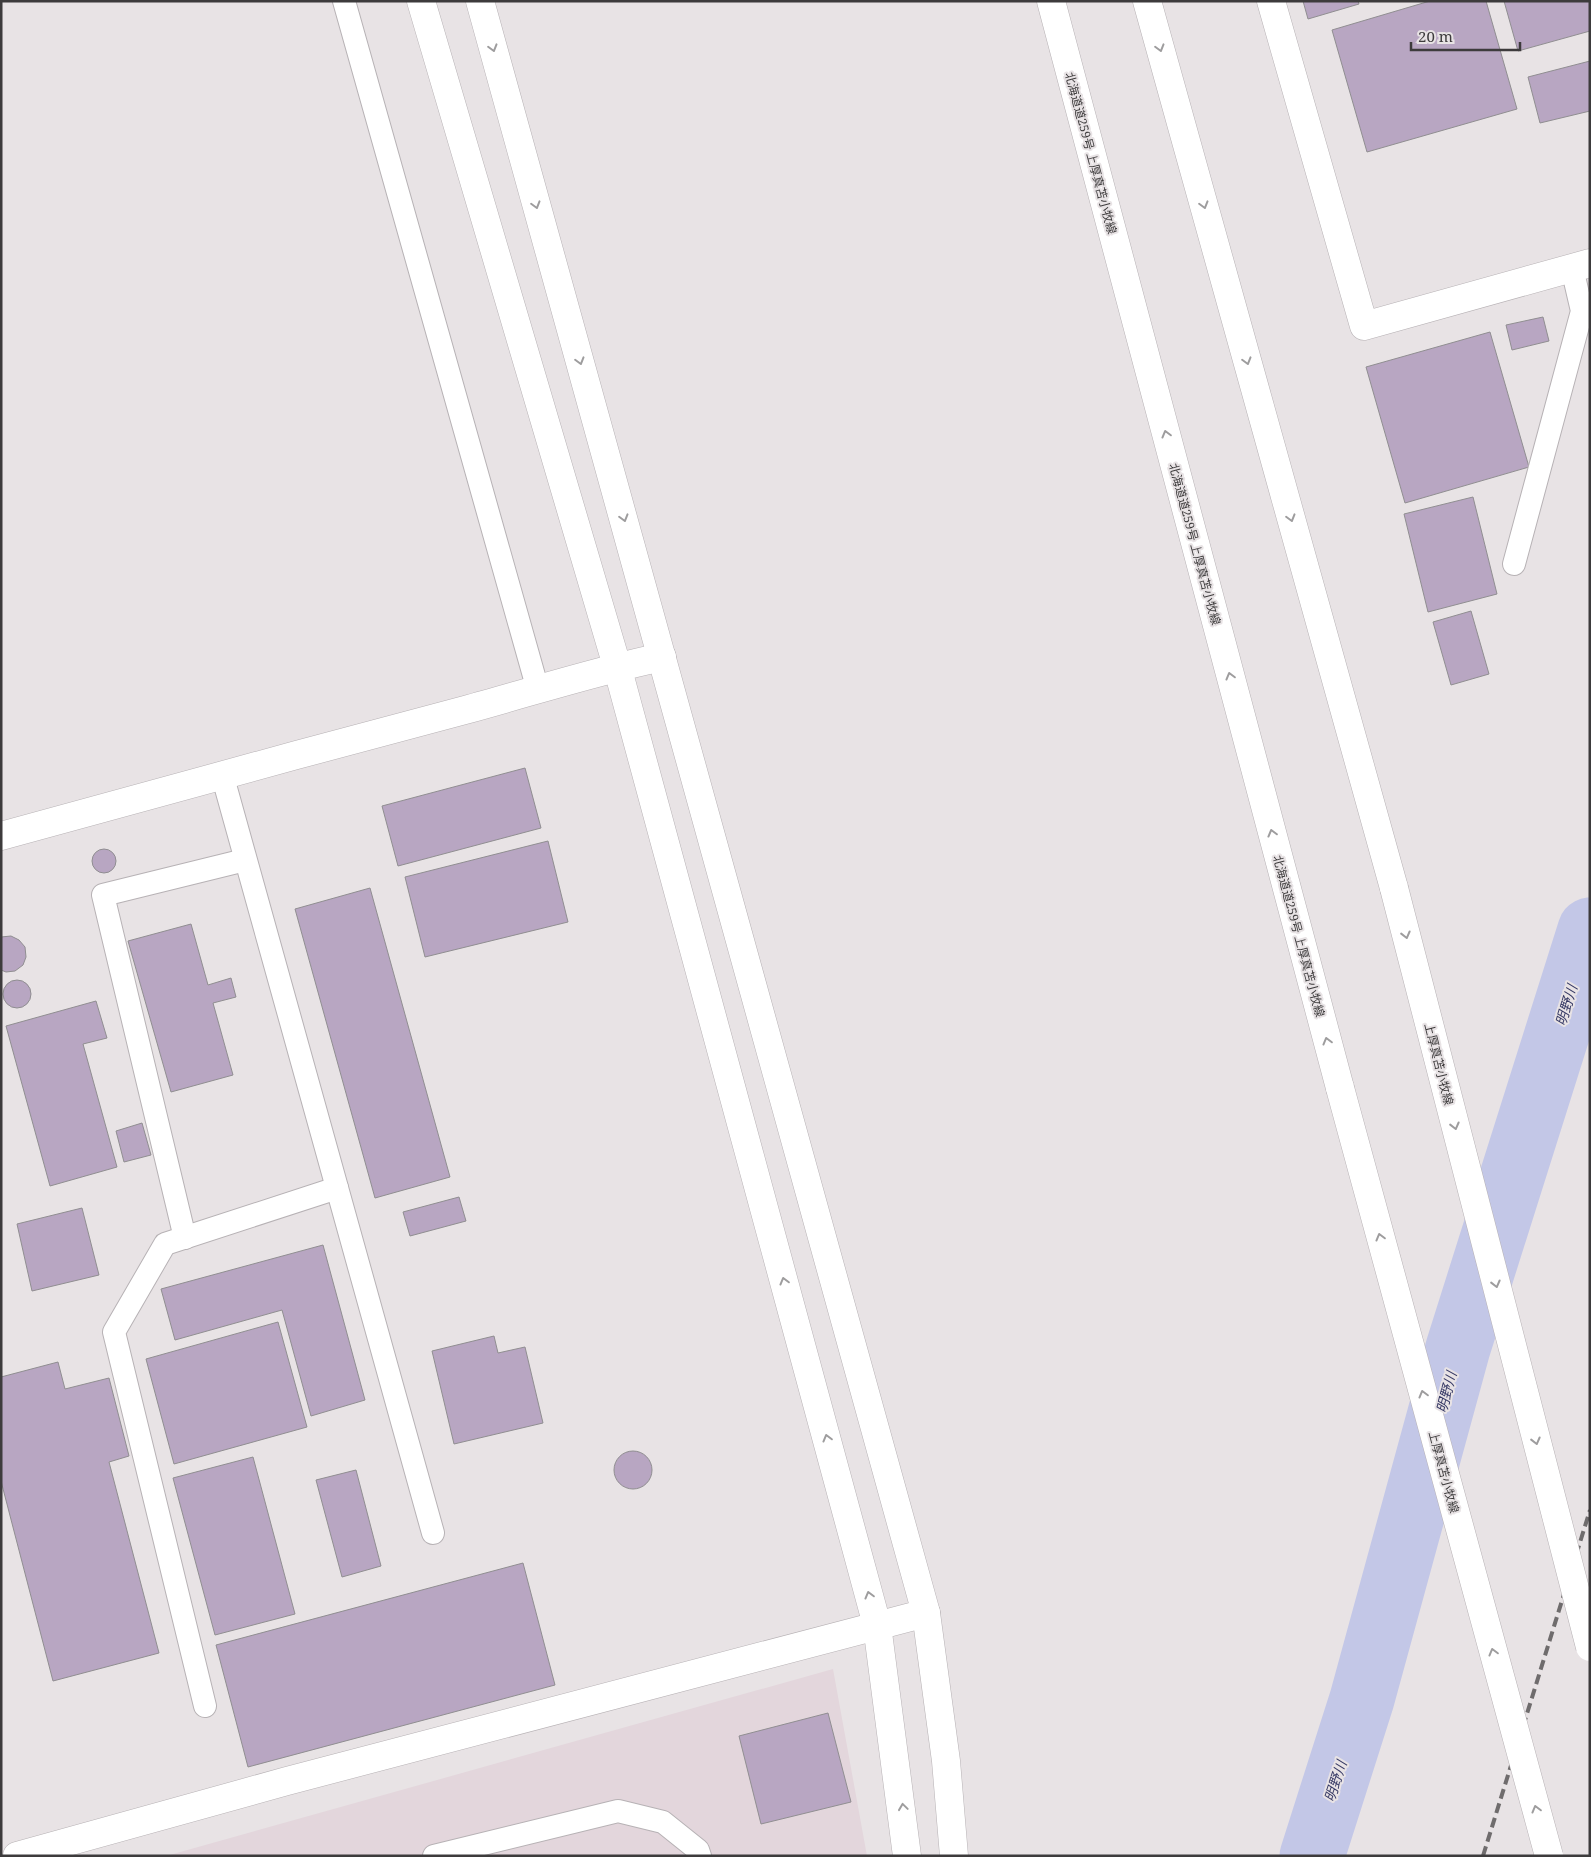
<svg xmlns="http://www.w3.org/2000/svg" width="1591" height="1857" font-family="'Noto Serif','Noto Sans JP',serif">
<rect width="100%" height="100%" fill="#e8e3e5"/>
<path fill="#e3d6dc" d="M833 1669 867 1856H166Z"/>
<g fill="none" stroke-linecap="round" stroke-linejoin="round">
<path stroke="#c3c7e7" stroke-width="65" d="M1312 1856 1362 1699 1458 1348 1590 930"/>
</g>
<g fill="#b8a6c2" stroke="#908e91">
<path d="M1303 1H1358L1359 4 1308 19Z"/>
<path d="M1430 1H1486L1517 109 1367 152 1332 30Z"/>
<path d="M1504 1H1590V31L1518 51Z"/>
<path d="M1590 61V111L1540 123 1528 77Z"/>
<path d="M1543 317 1549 341 1512 350 1506 325Z"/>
<path d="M1490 332 1529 467 1405 503 1366 367Z"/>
<path d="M1473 497 1497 594 1428 612 1404 514Z"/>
<path d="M1471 611 1489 674 1451 685 1433 622Z"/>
<path d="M525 768 541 828 398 866 382 806Z"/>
<path d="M548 841 568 922 425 957 405 877Z"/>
<circle cx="104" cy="861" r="12"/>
<path d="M370 888 450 1177 375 1198 295 909Z"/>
<path d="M191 924 208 985 231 978 236 997 213 1003 233 1075 171 1092 128 941Z"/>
<path d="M11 936 19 940 25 947 26 957 23 965 15 971 6 972 1 970V937Z"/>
<circle cx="17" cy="994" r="14"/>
<path d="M96 1001 107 1038 83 1044 117 1167 50 1186 6 1026Z"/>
<path d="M142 1123 151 1155 124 1162 116 1131Z"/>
<path d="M459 1197 466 1221 410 1236 403 1212Z"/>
<path d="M82 1208 99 1275 32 1291 17 1224Z"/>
<path d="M323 1245 365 1400 311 1416 282 1310 175 1340 161 1289Z"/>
<path d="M278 1322 307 1427 174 1464 146 1359Z"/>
<path d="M494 1336 498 1353 525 1347 543 1423 454 1444 432 1351Z"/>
<path d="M58 1362 65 1389 109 1378 129 1456 109 1462 159 1653 53 1681 1 1481V1377Z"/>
<circle cx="633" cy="1470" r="19"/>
<path d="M253 1457 295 1614 215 1635 173 1478Z"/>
<path d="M356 1470 381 1566 342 1577 316 1480Z"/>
<path d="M523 1563 555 1685 248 1767 216 1645Z"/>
<path d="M828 1713 851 1802 761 1824 739 1736Z"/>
</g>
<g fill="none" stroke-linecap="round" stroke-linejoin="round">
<defs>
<g id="lane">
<path d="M344 1 538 690"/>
<path d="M1514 564 1582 311 1572 268"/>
<path d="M222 774 433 1533"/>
<path d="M185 1238 103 895 245 860"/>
<path d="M205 1706 114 1332 165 1244 337 1188"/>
<path d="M434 1856 618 1811 663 1822 698 1850 700 1856"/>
</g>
<g id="street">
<path d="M1271 1 1364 326 1590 263"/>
<path d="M1 836C156 793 310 751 465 710 531 692 596 671 662 657"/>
<path d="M17 1856 287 1781 926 1613"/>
</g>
<g id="secondary">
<path d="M421 1 617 666 877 1625 907 1856"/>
<path d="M480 1 926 1613 946 1761 954 1856"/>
<path d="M1051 1 1340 1088"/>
<path d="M1147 1 1394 888"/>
</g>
</defs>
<use href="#lane" stroke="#b7b2b5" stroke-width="24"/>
<use href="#street" stroke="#b7b2b5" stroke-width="29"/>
<use href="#secondary" stroke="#b7b2b5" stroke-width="29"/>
<use href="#lane" stroke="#fff" stroke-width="22"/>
<use href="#street" stroke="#fff" stroke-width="28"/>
<use href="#secondary" stroke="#fff" stroke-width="28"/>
<path stroke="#6f6c6d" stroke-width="4" stroke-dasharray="10 5" stroke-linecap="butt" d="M1483 1856 1590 1510"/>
<defs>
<g id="secondary-bridge">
<path d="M1394 888 1590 1647"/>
<path d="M1340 1088 1549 1856"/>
</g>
</defs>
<use href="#secondary-bridge" stroke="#b7b2b5" stroke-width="29" stroke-linecap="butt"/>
<use href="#secondary-bridge" stroke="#fff" stroke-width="28"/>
</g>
<defs><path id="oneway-chevron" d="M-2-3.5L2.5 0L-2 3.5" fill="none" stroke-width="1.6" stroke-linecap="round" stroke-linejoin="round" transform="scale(1.25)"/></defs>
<g stroke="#9e9d9e">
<use href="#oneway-chevron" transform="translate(493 48) rotate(74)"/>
<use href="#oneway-chevron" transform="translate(1160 48) rotate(74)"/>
<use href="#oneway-chevron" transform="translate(536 205) rotate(74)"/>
<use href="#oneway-chevron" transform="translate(1204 205) rotate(74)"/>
<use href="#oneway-chevron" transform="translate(580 361) rotate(74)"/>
<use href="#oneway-chevron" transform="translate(1247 361) rotate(74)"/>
<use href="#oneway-chevron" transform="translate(1166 434) rotate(-105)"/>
<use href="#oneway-chevron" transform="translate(624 518) rotate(74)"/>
<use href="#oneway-chevron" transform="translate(1291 518) rotate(74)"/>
<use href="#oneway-chevron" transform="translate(1230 676) rotate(-105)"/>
<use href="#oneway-chevron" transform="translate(1272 833) rotate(-105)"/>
<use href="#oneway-chevron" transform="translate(1406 935) rotate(76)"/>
<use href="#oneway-chevron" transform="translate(1327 1041) rotate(-105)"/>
<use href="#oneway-chevron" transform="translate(1455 1126) rotate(76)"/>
<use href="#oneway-chevron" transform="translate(1380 1237) rotate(-105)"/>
<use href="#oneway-chevron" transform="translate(784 1281) rotate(-105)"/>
<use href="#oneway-chevron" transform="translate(1496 1284) rotate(76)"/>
<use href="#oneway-chevron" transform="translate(1423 1394) rotate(-105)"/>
<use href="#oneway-chevron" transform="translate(827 1438) rotate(-105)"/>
<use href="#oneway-chevron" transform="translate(1536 1441) rotate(76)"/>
<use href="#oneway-chevron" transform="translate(869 1595) rotate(-105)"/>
<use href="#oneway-chevron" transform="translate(1493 1652) rotate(-105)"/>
<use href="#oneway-chevron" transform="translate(903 1807) rotate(-98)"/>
<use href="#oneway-chevron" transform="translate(1536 1809) rotate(-105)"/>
</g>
<g text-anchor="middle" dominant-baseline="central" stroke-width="4" stroke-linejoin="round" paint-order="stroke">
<g font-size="12" fill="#3d3b3c" stroke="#e8e3e5">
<text transform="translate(1091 153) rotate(75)">北海道道259号 上厚真苫小牧線</text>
<text transform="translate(1195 544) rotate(75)">北海道道259号 上厚真苫小牧線</text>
<text transform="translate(1299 936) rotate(75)">北海道道259号 上厚真苫小牧線</text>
<text transform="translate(1439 1064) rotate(76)">上厚真苫小牧線</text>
<text transform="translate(1444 1472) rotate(75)">上厚真苫小牧線</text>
</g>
<g font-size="14" font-style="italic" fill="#383b66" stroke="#e8e3e5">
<text transform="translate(1566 1005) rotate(-73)">明野川</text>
<text transform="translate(1446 1392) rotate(-75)">明野川</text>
<text transform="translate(1335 1781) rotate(-72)">明野川</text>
</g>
</g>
<rect width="1591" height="1857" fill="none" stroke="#3d3b3c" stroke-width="5"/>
<path d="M1411 42v8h109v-8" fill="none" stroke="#3d3b3c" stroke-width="2.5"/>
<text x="1418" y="42" font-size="15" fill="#3d3b3c" stroke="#e8e3e5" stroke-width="4" paint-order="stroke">20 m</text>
</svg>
